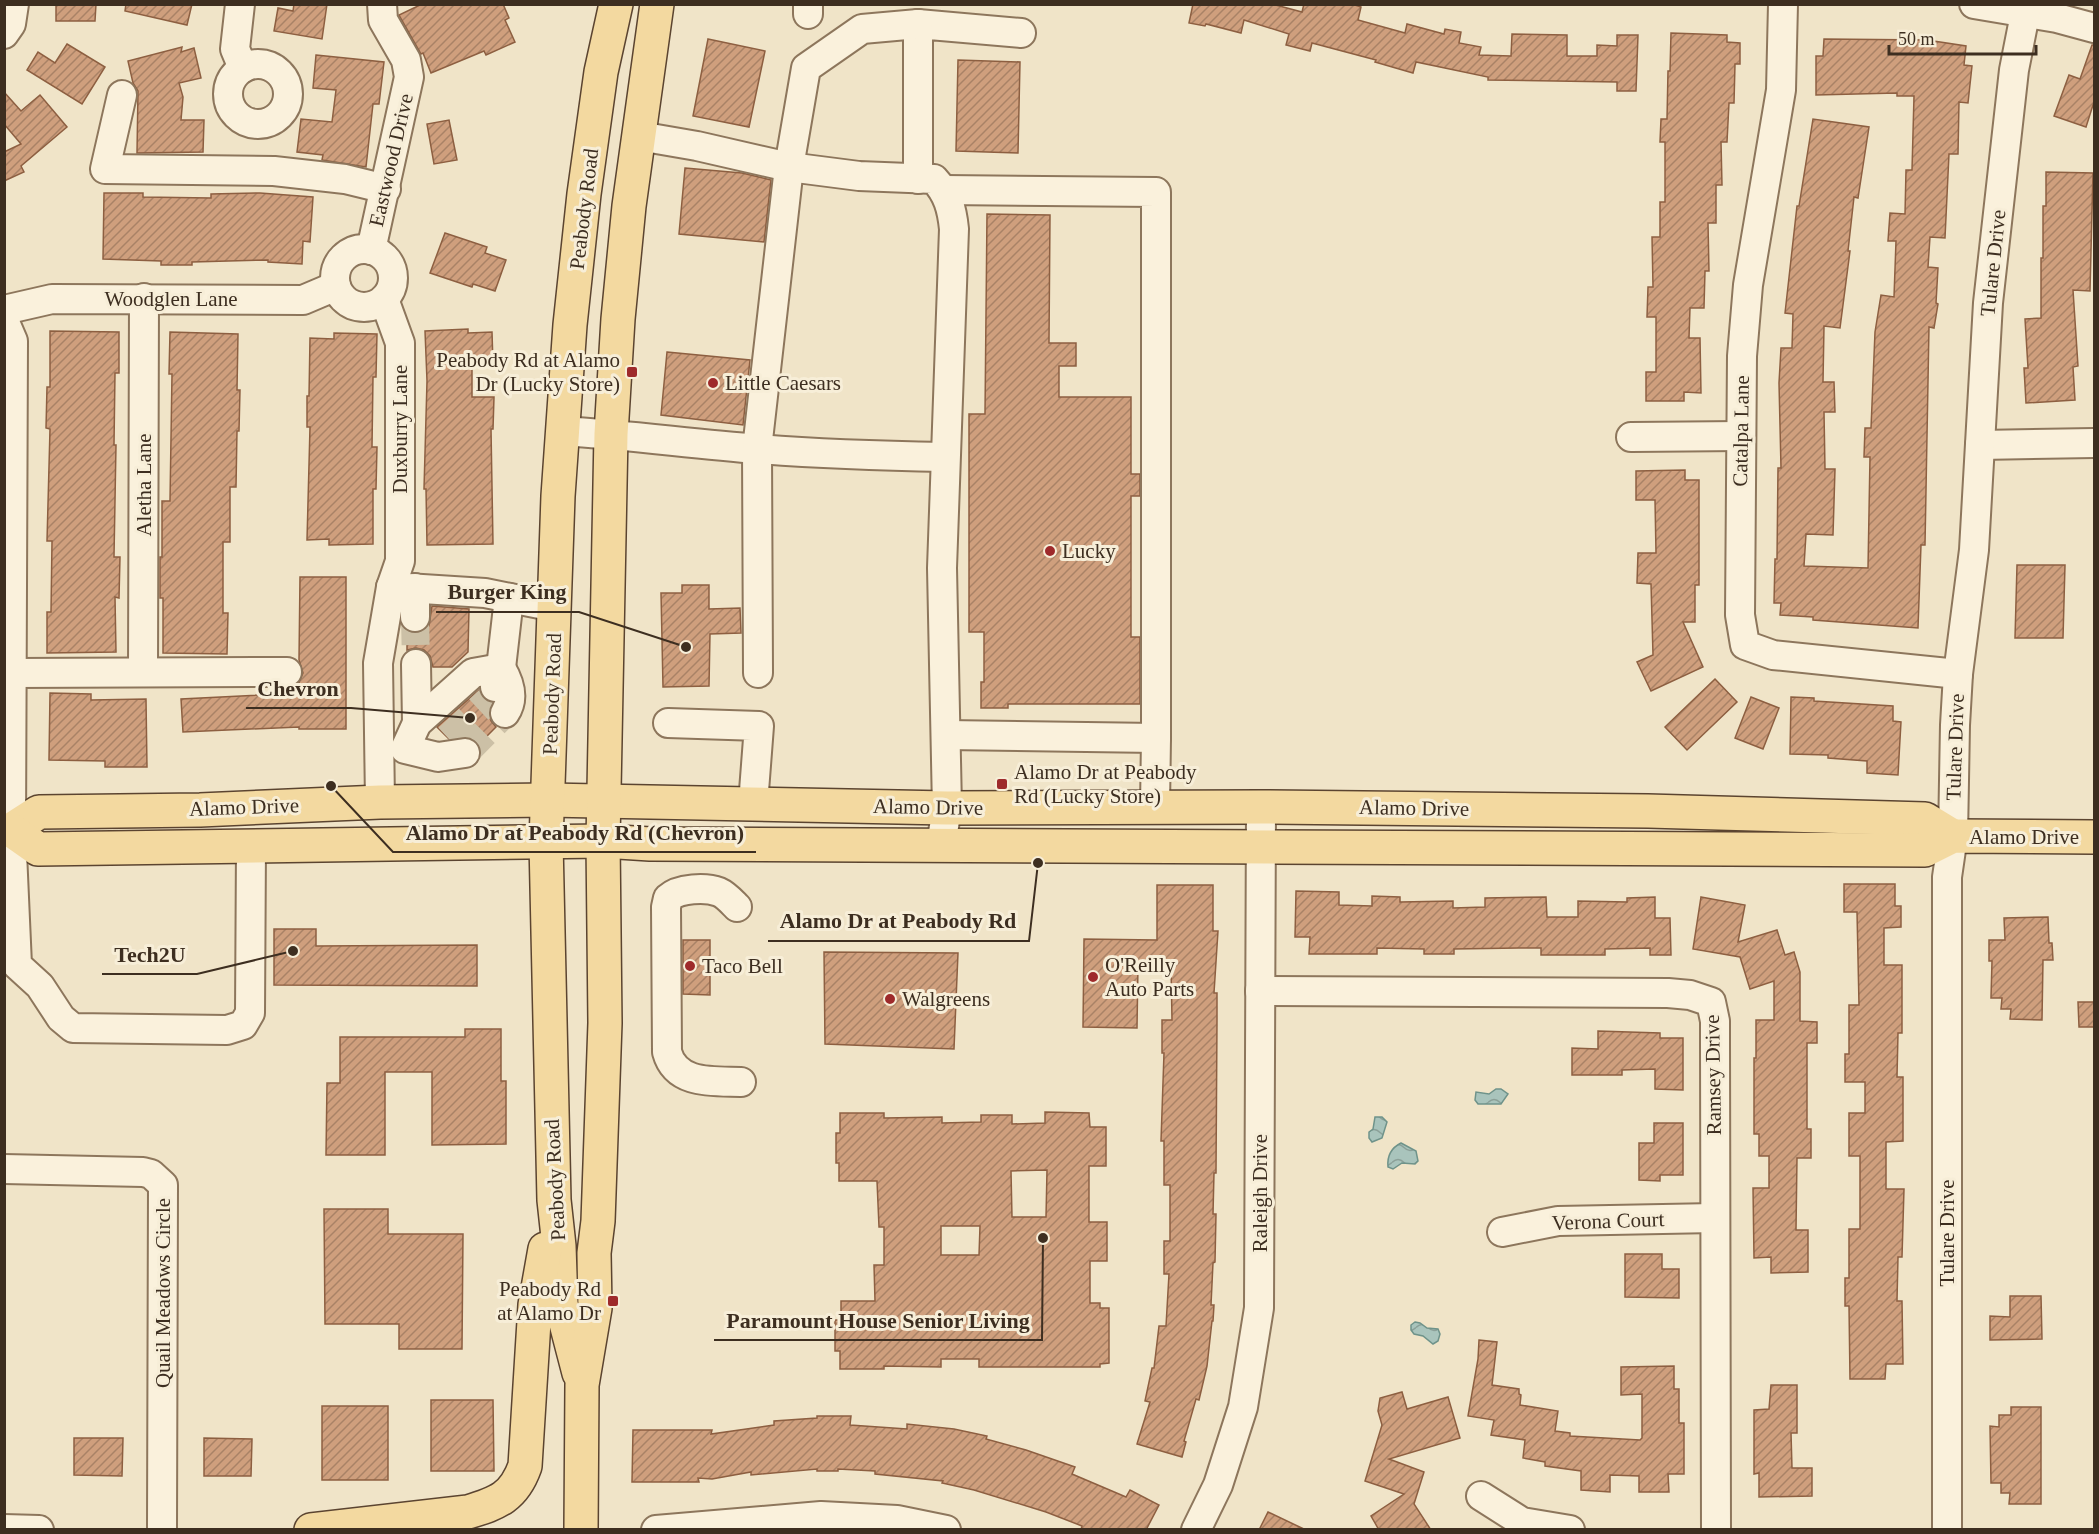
<svg xmlns="http://www.w3.org/2000/svg" width="2099" height="1534" font-family="Georgia,serif">
<defs>
<pattern id="water-waves" width="16" height="10" patternUnits="userSpaceOnUse" patternTransform="scale(1.5)"><rect width="16" height="10" fill="#a9c4bc"/><path d="M0 5q4-4 8 0t8 0" fill="none" stroke="#8ba098"/></pattern>
<pattern id="building-hatch" width="6" height="6" patternUnits="userSpaceOnUse" patternTransform="scale(1.5)"><rect width="6" height="6" fill="#cf9f7d"/><path d="M-1 1l2-2M0 6l6-6M5 7l2-2" fill="none" stroke="#a98266"/></pattern>
</defs>
<rect width="100%" height="100%" fill="#f0e4c8"/>
<g fill="url(#water-waves)" stroke="#6f938a" stroke-width="1.5">
<path d="M1496 1089H1501L1508 1094 1501 1104H1478L1475 1100 1476 1092 1489 1094Z"/>
<path d="M1375 1117H1382L1387 1122 1382 1138 1372 1142 1369 1138V1132L1373 1129Z"/>
<path d="M1401 1143 1416 1151 1418 1161 1415 1164 1402 1163 1393 1169 1388 1167C1387 1157 1391 1148 1401 1143Z"/>
<path d="M1415 1322 1420 1323 1427 1328 1438 1329 1440 1334 1438 1341 1433 1344 1423 1336 1414 1334 1411 1330V1325Z"/>
</g>
<g fill="url(#building-hatch)" stroke="#8d5f41" stroke-width="1.5" fill-rule="evenodd">
<path d="M56 4H96L95 21H56Z"/>
<path d="M126 4H192L187 25 125 11Z"/>
<path d="M294 4H327L322 39 274 31 278 8 293 11Z"/>
<path d="M422 4H503L509 18 505 20 515 42 486 55 484 51 431 73 423 53 421 54 399 15Z"/>
<path d="M1193 4H1272L1302 12 1304 4H1352L1361 7 1358 20 1405 33 1407 24 1444 34 1445 29 1461 32 1459 43 1481 47 1479 55 1511 56 1512 34 1567 35V56H1597V45L1617 46V35H1638L1636 91H1617V82L1488 80V77L1416 62 1413 73 1375 62 1376 60 1312 43 1310 51 1286 45 1289 34 1244 20 1241 33 1206 24 1205 26 1189 23Z"/>
<path d="M1671 33 1727 35V42L1740 43V64H1735L1734 103H1729L1727 142H1721L1722 185H1716V223H1708L1709 271H1705L1704 308H1690L1689 338H1700L1701 393 1684 392V401H1646V372H1656V317H1647L1648 287H1653L1652 237H1660V202H1665V142H1660L1661 119H1667L1668 71H1670Z"/>
<path d="M708 39 765 51 749 127 693 116Z"/>
<path d="M1824 39 1927 40 1966 46 1964 65 1972 66 1968 103 1959 102 1958 154H1949L1945 238 1930 237 1928 267 1938 268 1936 303 1938 304 1934 328 1929 327 1925 545H1921L1918 628 1813 620V617L1780 615 1781 603H1774L1775 559H1777L1778 468H1781L1779 383 1781 348H1792L1793 314 1785 313 1797 206H1799L1813 119 1869 127 1858 198 1854 197 1848 251H1850L1840 328 1824 326 1823 382H1834L1835 412H1824L1825 469H1835L1833 535 1806 534 1804 566 1868 568 1870 457H1864L1865 428H1871L1875 332 1881 295 1894 297 1896 241H1888L1890 213 1905 214 1906 170H1912L1914 96H1897V93L1816 95V56H1823Z"/>
<path d="M67 44 105 67 82 104 27 70 38 52 55 63Z"/>
<path d="M2092 45H2094V102L2086 127 2054 116 2069 75 2080 79Z"/>
<path d="M182 47 181 52 194 48 201 78 179 83 183 97 181 120H204L203 152 137 153 138 91 133 83 128 61Z"/>
<path d="M316 55 384 62 379 104H373L366 167 322 160 323 155 297 152 301 119 332 122 336 90 313 88Z"/>
<path d="M958 60 1020 62 1018 153 956 151Z"/>
<path d="M4 92 21 111 40 95 67 127 21 166 24 172 4 181V152L21 144 4 124Z"/>
<path d="M449 120 457 160 434 164 427 124Z"/>
<path d="M685 168 742 173 771 180 764 242 679 234Z"/>
<path d="M2046 172 2093 173 2090 291 2073 290 2078 366 2073 367 2075 400 2026 403 2024 368H2028L2025 319 2041 318V258H2043V206H2046Z"/>
<path d="M104 193H143V197L211 198V194L260 193 313 197 310 242 303 241 302 264 268 262V260L192 262V265H161V261L103 259Z"/>
<path d="M987 214 1050 215 1049 343H1076V366H1059V397H1131V474H1140V496H1131V637H1140V704H1008V708H981V682H984V632H969V414H985Z"/>
<path d="M445 233 487 247 485 253 506 260 495 291 473 284 472 287 430 273Z"/>
<path d="M468 329V333L492 332 493 364 472 365V397H494L493 429H491L493 544 427 545 426 489H424L427 381 425 331Z"/>
<path d="M50 331 119 332V373H115L114 445H116L114 557H120L119 598 115 597 116 652 47 653V612H51L52 541H47L50 429 46 428 47 387H50Z"/>
<path d="M170 332 238 334 237 390H240L239 431H237L236 487H230V542H223V613H228L227 654 163 653V598H160V557H162V501H170L172 374H169Z"/>
<path d="M334 333 377 334 376 377H373L372 447H377L376 489H373V544L329 545V539L307 540 310 427H307V396H309L310 338 334 339Z"/>
<path d="M667 352 750 360 743 425 661 415Z"/>
<path d="M1685 470V480H1699V585H1695V622H1683L1703 667 1651 691 1637 662 1653 655 1651 584 1637 583 1638 553H1656L1655 500H1636V471Z"/>
<path d="M2017 565H2065L2063 638H2015Z"/>
<path d="M300 577H346V729H299V727L183 732 181 699 299 693V682L303 673 299 660Z"/>
<path d="M682 585H709V609L740 608 741 633 710 634 709 686 663 687 661 593H682Z"/>
<path d="M432 606 469 609 468 652 452 667H433L430 656 424 650 416 648 407 650V632L416 633 423 632 429 626Z"/>
<path d="M1715 679 1737 702 1687 750 1665 727Z"/>
<path d="M479 690 483 699 492 703 489 714 491 721 496 727 479 744 470 738 449 739 437 727Z"/>
<path d="M50 693 91 694V700L146 699 147 767H105V761L49 760Z"/>
<path d="M1751 697 1779 708 1763 749 1735 738Z"/>
<path d="M1791 697 1814 698V701L1893 706V721L1901 722 1898 775 1867 773V761L1828 758V755L1790 754Z"/>
<path d="M1844 884H1895V906H1901V927L1884 928V965H1902V1033H1898L1897 1077H1903V1141L1886 1142V1189H1904L1902 1257H1898L1897 1301H1902L1903 1364H1886L1885 1379H1850L1849 1306H1845V1278H1849V1229H1860V1156H1849V1113H1865V1082H1845V1054H1849V1005H1859L1857 912H1844Z"/>
<path d="M1157 885H1213V931H1218L1214 993H1217V1020L1216 1173H1214L1213 1214H1216L1215 1262 1213 1263 1211 1305H1214L1213 1321H1212L1207 1366 1199 1400 1196 1399 1184 1441 1186 1442 1182 1457 1137 1444 1150 1402 1145 1401 1152 1368H1154L1159 1326H1166L1169 1274H1164V1241H1170V1185H1164V1141H1161L1164 1053H1162V1020H1172L1171 965H1138L1137 1028 1083 1027 1084 939 1157 940Z"/>
<path d="M1296 891 1339 892V905L1372 906V896L1400 897V902L1453 901V908L1485 907V898L1546 897 1547 917H1578V901L1627 902V898L1655 897V918H1670L1671 955H1650V948L1605 949V955H1541V948H1519L1454 949V954H1424V949L1377 948V954H1309L1310 937H1295Z"/>
<path d="M1701 897 1745 905 1738 942 1777 930 1785 955 1794 952 1800 972V1021L1817 1022V1043H1807V1129H1811V1158H1797L1796 1230H1808V1272L1771 1273V1257L1754 1258 1753 1188H1769V1156H1759V1134H1754V1058H1756V1020H1774V981L1750 989 1740 957 1693 949Z"/>
<path d="M2048 917 2049 943H2052L2053 960H2043L2042 1020 2010 1019 2011 1009H2001L2002 998H1991L1992 961H1989V940H2005L2004 918Z"/>
<path d="M274 929H316V946L477 945V986L274 985Z"/>
<path d="M683 940H710V995L683 994Z"/>
<path d="M824 952 958 953 954 1049 825 1044Z"/>
<path d="M2078 1002H2094V1027H2079Z"/>
<path d="M465 1029H501V1081H506V1144L432 1145V1072H385V1155H326L327 1083H340V1037H465Z"/>
<path d="M1598 1031 1660 1033V1038H1683V1090L1655 1089V1069L1622 1070V1075H1572V1048L1598 1049Z"/>
<path d="M1045 1112 1089 1113 1090 1127H1106V1166H1089V1222H1107V1261H1090V1303H1100V1308H1109V1363L1100 1364V1367H979V1359H941V1367L884 1366V1369H840V1351H835V1320H841V1301H875L874 1265H884V1227H879L877 1181H839V1163H836V1133H840V1113H884V1118L942 1117V1123L981 1122V1115H1012V1124L1045 1123ZM1047 1170 1046 1217H1012L1011 1171ZM941 1226H980L979 1255H941Z"/>
<path d="M1654 1123H1683V1175H1660V1181L1639 1180V1143H1654Z"/>
<path d="M324 1209H388V1234H463L462 1349H399V1324H325Z"/>
<path d="M1625 1254H1662V1269H1679V1298L1625 1297Z"/>
<path d="M2010 1296H2041L2042 1339 1990 1340V1316L2010 1317Z"/>
<path d="M1479 1340 1497 1342 1492 1385 1519 1389V1394L1521 1395 1520 1405 1558 1411 1555 1431 1570 1433V1436L1640 1440 1642 1438V1394L1621 1395V1367L1674 1366V1389H1679V1423H1684V1474H1668L1669 1492H1639V1476L1610 1475V1492L1581 1490V1471L1545 1466V1462L1523 1458 1525 1440 1491 1435 1494 1420 1468 1416 1478 1359Z"/>
<path d="M1771 1385H1797V1433H1791L1792 1468H1812V1496L1759 1497V1473L1754 1474V1410L1769 1409Z"/>
<path d="M1402 1392 1407 1409 1448 1397 1460 1438 1389 1459 1424 1472 1414 1504 1431 1530H1379L1371 1516 1404 1494 1365 1481 1382 1425 1378 1411 1380 1398Z"/>
<path d="M431 1400H493L494 1471H431Z"/>
<rect x="322" y="1406" width="66" height="74"/>
<path d="M2011 1407H2041V1504H2009L2010 1493H2001V1483H1991L1990 1426 1999 1427V1415H2011Z"/>
<path d="M817 1416H851L850 1425 907 1429V1424L954 1429 987 1436 986 1439 1026 1450 1075 1467 1072 1474 1126 1497 1130 1490 1159 1505 1146 1530H1081L1082 1526 1046 1512 974 1490 942 1483 943 1481 875 1474V1471L838 1469V1471H817V1469L751 1475V1472L712 1479 698 1478 699 1482H632L633 1430H712L711 1434 774 1425V1421L817 1418Z"/>
<path d="M74 1438H123L122 1476 74 1475Z"/>
<path d="M204 1438 252 1439 251 1476H204Z"/>
<path d="M1268 1512 1306 1530H1259Z"/>
</g>
<g fill="none" stroke-linecap="round" stroke-linejoin="round">
<g stroke="#ccc0a6" stroke-width="28" stroke-dasharray="28 14" stroke-linecap="butt">
<path d="M415 617 416 664"/>
<path d="M448 738 490 699"/>
<path d="M465 753 505 713"/>
</g>
<defs>
<g id="minor">
<path d="M240 4 235 49 243 68"/>
<path d="M808 4V14"/>
<path d="M1783 4 1781 90 1748 285 1742 356 1740 615 1745 645 1773 655 1958 674"/>
<path d="M1974 4 2057 18 2094 28"/>
<path d="M4 34 11 24 14 4"/>
<circle cx="258" cy="94" r="30"/>
<path d="M122 95 105 169 274 171 345 179 386 189"/>
<path d="M639 136 697 146 789 167 859 176 934 179C948 194 952 209 954 229L942 568 947 808 941 845"/>
<path d="M918 179V24L1021 33"/>
<path d="M944 190 1156 192V738L946 735"/>
<circle cx="364" cy="278" r="29"/>
<path d="M371 250 409 77 406 60 383 20 382 4"/>
<path d="M4 310 52 299 303 300 336 286"/>
<path d="M4 320 13 341 11 830 17 965 40 986 61 1018 73 1028 227 1030 243 1025 250 1013 251 846"/>
<path d="M563 431C628 435 693 444 758 449 820 454 883 456 945 457"/>
<path d="M1631 437 1741 436"/>
<path d="M1980 445 2094 443"/>
<path d="M391 587 485 593 555 607"/>
<path d="M415 588V617"/>
<path d="M416 664 417 723"/>
<path d="M143 672 144 298"/>
<path d="M13 673 287 672"/>
<path d="M758 673 757 449 789 167 806 68 862 29 918 24"/>
<path d="M495 687 501 668 509 598"/>
<path d="M668 723 759 726 753 804"/>
<path d="M465 753 438 757 405 749 417 723 473 673 501 668C510 683 515 698 505 713"/>
<path d="M380 802 378 663 391 587 400 561V343L384 299"/>
<path d="M1155 807 1156 738"/>
<path d="M737 907C732 902 726 895 719 892 706 887 679 888 668 898L666 907 667 1052C676 1085 713 1081 741 1082"/>
<path d="M1260 991 1668 993 1690 995 1711 1002 1715 1021V1043L1716 1530"/>
<path d="M4 1169 143 1172 151 1174 163 1185 162 1530"/>
<path d="M1502 1232 1558 1221 1715 1218"/>
<path d="M1481 1496 1522 1522 1570 1530"/>
<path d="M4 1529 39 1530"/>
<path d="M656 1530 821 1516 897 1520 946 1530"/>
<path d="M1196 1530 1218 1485 1243 1407 1259 1308 1261 807"/>
<path d="M1947 1530V877L1953 836 1955 725 1958 674 1974 550 1988 303 2014 70 2027 4"/>
</g>
<g id="major">
<path d="M4 830H11L39 812 200 810 380 802 548 800 947 808 1261 807 1648 811 1925 819 1953 836"/>
<path d="M11 830 38 849 603 841 650 844 1925 850 1953 836 2094 837"/>
<path d="M579 1373 561 1304 559 1246 554 1200 546 842 558 496 570 325 584 194 601 72 616 4"/>
<path d="M311 1530 468 1512C498 1503 514 1497 525 1466L535 1305 545 1249"/>
<path d="M581 1530 582 1385 595 1308 594 1253 598 1221 605 1023 603 841 611 434 618 319 629 206 657 4"/>
</g>
</defs>
<use href="#minor" stroke="#8d765c" stroke-width="32"/>
<use href="#major" stroke="#5b4430" stroke-width="36"/>
<use href="#minor" stroke="#faf1dc" stroke-width="28"/>
<use href="#major" stroke="#f3d9a0" stroke-width="33"/>
</g>
<g fill="#9e2a2b" stroke="#f7eed8" stroke-width="2">
<rect x="626" y="366" width="12" height="12" rx="3"/>
<circle cx="713" cy="383" r="6"/>
<circle cx="1050" cy="551" r="6"/>
<rect x="996" y="778" width="12" height="12" rx="3"/>
<circle cx="690" cy="966" r="6"/>
<circle cx="1093" cy="977" r="6"/>
<circle cx="890" cy="999" r="6"/>
<rect x="607" y="1295" width="12" height="12" rx="3"/>
</g>
<g text-anchor="middle" dominant-baseline="central" stroke-width="6" stroke-linejoin="round" paint-order="stroke">
<g font-size="21" fill="#3d2e20" stroke="#f7eed8">
<text transform="translate(391 160) rotate(-77)">Eastwood Drive</text>
<text transform="translate(584 209) rotate(-83)">Peabody Road</text>
<text transform="translate(1993 263) rotate(-84)">Tulare Drive</text>
<text x="171" y="299">Woodglen Lane</text>
<text transform="translate(400 429) rotate(-90)">Duxburry Lane</text>
<text transform="translate(1741 431) rotate(-89)">Catalpa Lane</text>
<text transform="translate(144 485) rotate(-90)">Aletha Lane</text>
<text transform="translate(552 694) rotate(-88)">Peabody Road</text>
<text transform="translate(1955 747) rotate(-88)">Tulare Drive</text>
<text transform="translate(244 807) rotate(-2)">Alamo Drive</text>
<text transform="translate(928 807) rotate(1)">Alamo Drive</text>
<text transform="translate(1414 808) rotate(1)">Alamo Drive</text>
<text x="2024" y="837">Alamo Drive</text>
<text transform="translate(1713 1075) rotate(-91)">Ramsey Drive</text>
<text transform="translate(555 1180) rotate(-93)">Peabody Road</text>
<text transform="translate(1260 1193) rotate(-90)">Raleigh Drive</text>
<text transform="translate(1608 1221) rotate(-2)">Verona Court</text>
<text transform="translate(1947 1233) rotate(-90)">Tulare Drive</text>
<text transform="translate(163 1293) rotate(-90)">Quail Meadows Circle</text>
</g>
<g font-size="21" fill="#3d2e20" stroke="#f7eed8" text-anchor="start">
<text x="620" y="360" text-anchor="end">Peabody Rd at Alamo<tspan x="620" dy="24">Dr (Lucky Store)</tspan></text>
<text x="725" y="383">Little Caesars</text>
<text x="1062" y="551">Lucky</text>
<text x="1014" y="772">Alamo Dr at Peabody<tspan x="1014" dy="24">Rd (Lucky Store)</tspan></text>
<text x="1105" y="965">O'Reilly<tspan x="1105" dy="24">Auto Parts</tspan></text>
<text x="702" y="966">Taco Bell</text>
<text x="902" y="999">Walgreens</text>
<text x="601" y="1289" text-anchor="end">Peabody Rd<tspan x="601" dy="24">at Alamo Dr</tspan></text>
</g>
</g>
<path fill="none" stroke="#3d2e20" stroke-width="2" d="M686 647L579 612H436M470 718L351 708H246M331 786L393 852H756M1038 863L1029 941H768M293 951L197 974H102M1043 1238L1042 1340H714"/>
<g fill="#3d2e20" stroke="#f7eed8" stroke-width="2">
<circle cx="686" cy="647" r="6"/>
<circle cx="470" cy="718" r="6"/>
<circle cx="331" cy="786" r="6"/>
<circle cx="1038" cy="863" r="6"/>
<circle cx="293" cy="951" r="6"/>
<circle cx="1043" cy="1238" r="6"/>
</g>
<g font-size="22" text-anchor="middle" font-weight="bold" fill="#3d2e20" stroke="#f7eed8" stroke-width="6" stroke-linejoin="round" paint-order="stroke">
<text x="507" y="599">Burger King</text>
<text x="298" y="696">Chevron</text>
<text x="575" y="840">Alamo Dr at Peabody Rd (Chevron)</text>
<text x="898" y="928">Alamo Dr at Peabody Rd</text>
<text x="150" y="962">Tech2U</text>
<text x="878" y="1328">Paramount House Senior Living</text>
</g>
<rect width="2099" height="1534" fill="none" stroke="#3d2e20" stroke-width="12"/>
<path d="M1889 45v9h147v-9" fill="none" stroke="#3d2e20" stroke-width="3"/>
<text x="1898" y="45" font-size="18" fill="#3d2e20" stroke="#f7eed8" stroke-width="4.5" paint-order="stroke">50 m</text>
</svg>
